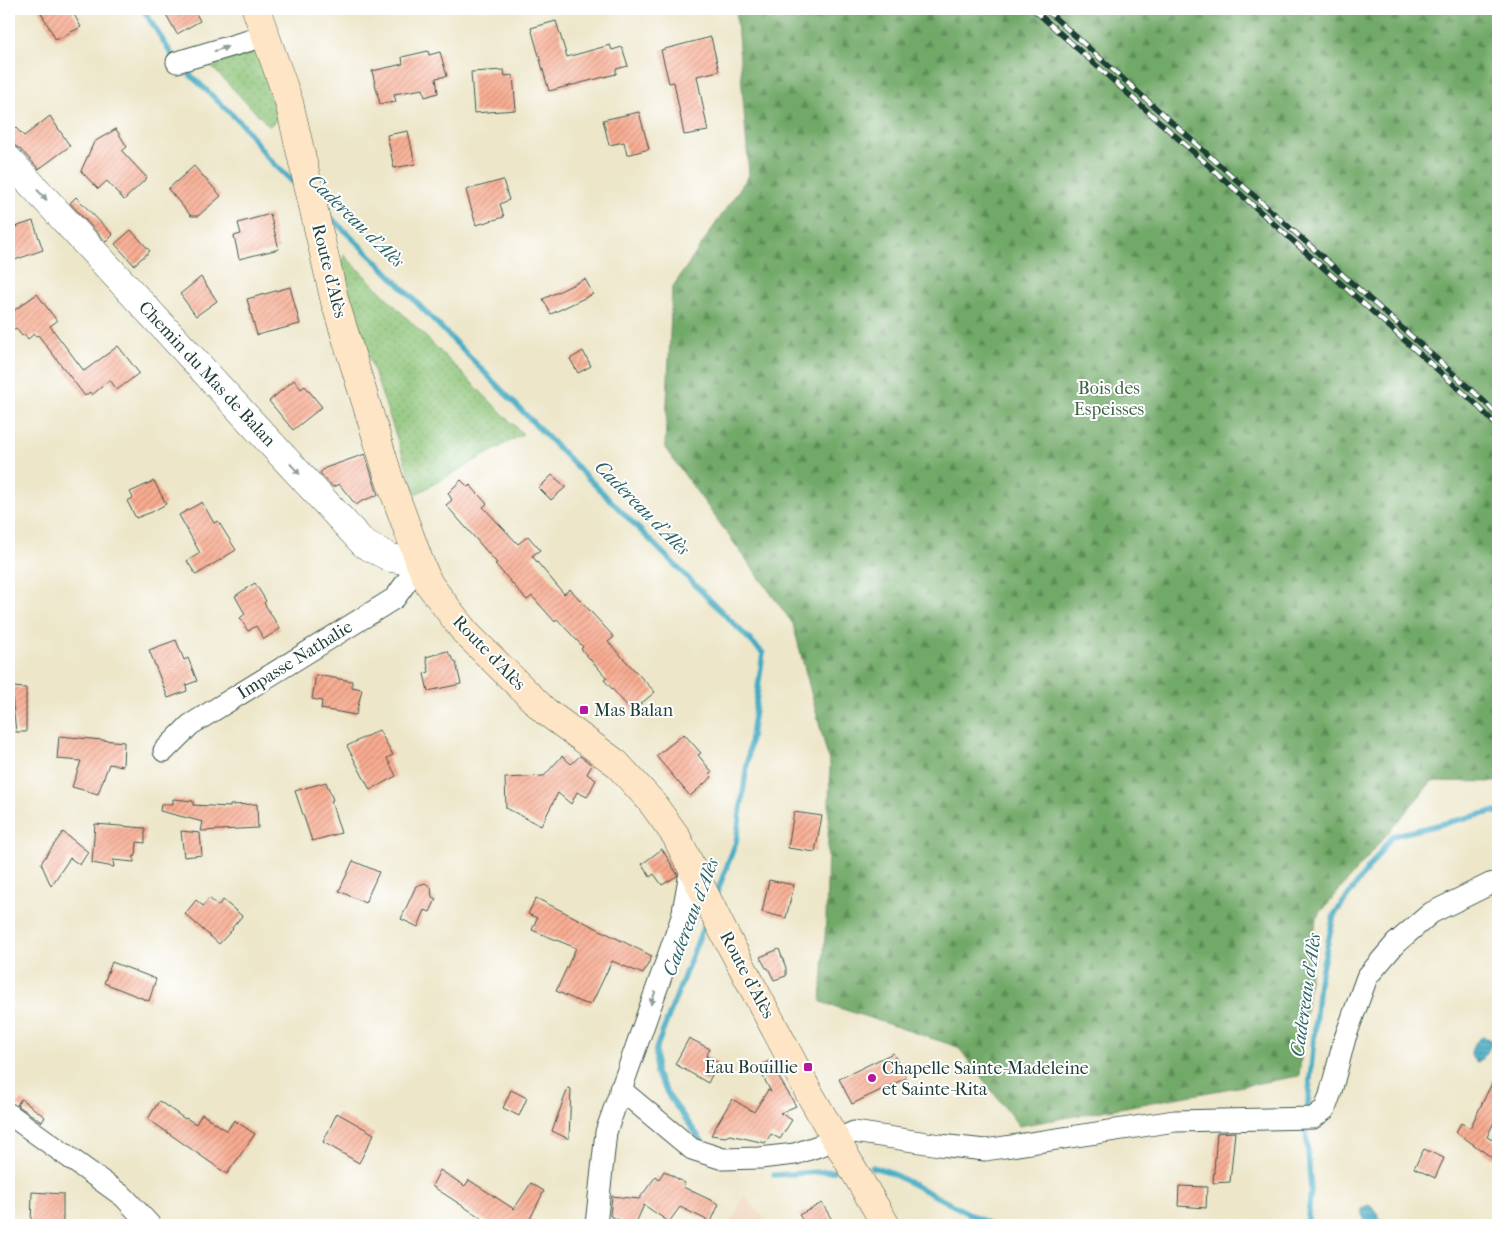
<svg xmlns="http://www.w3.org/2000/svg" width="1507" height="1234" font-family="'IM FELL French Canon',serif">
<defs>
<pattern id="grass-dots" width="8" height="8" patternUnits="userSpaceOnUse" patternTransform="scale(1.25)"><rect width="8" height="8" fill="#8cc377"/><path d="M2 2h.1M6 6h.1" fill="none" stroke="#72a062" stroke-width="1.8" stroke-linecap="round"/></pattern>
<pattern id="forest-firs" width="22" height="20" patternUnits="userSpaceOnUse" patternTransform="scale(1.25)"><rect width="22" height="20" fill="#71a968"/><path d="M5 1l3.5 6h-7zM16 11l3.5 6h-7z" fill="#5c8b56"/></pattern>
<pattern id="water-rules" width="6" height="5" patternUnits="userSpaceOnUse" patternTransform="scale(1.25)"><rect width="6" height="5" fill="#44abc3"/><path d="M0 2.5h6" fill="none" stroke="#388c9f"/></pattern>
<pattern id="building-hatch" width="6" height="6" patternUnits="userSpaceOnUse" patternTransform="scale(1.25)"><rect width="6" height="6" fill="#f9ac91"/><path d="M-1 1l2-2M0 6l6-6M5 7l2-2" fill="none" stroke="#c98d77"/></pattern>
</defs>
<rect width="100%" height="100%" fill="#fff"/>
<filter id="ink" filterUnits="userSpaceOnUse"><feTurbulence type="fractalNoise" baseFrequency=".02" numOctaves="2"/><feDisplacementMap in="SourceGraphic" scale="10" xChannelSelector="R" yChannelSelector="G"/><feConvolveMatrix kernelMatrix="1 2 1 2 8 2 1 2 1" color-interpolation-filters="sRGB"/></filter>
<filter id="wash" filterUnits="userSpaceOnUse"><feTurbulence type="fractalNoise" baseFrequency=".0096" numOctaves="4" result="noise"/><feDisplacementMap in="SourceGraphic" scale="20" xChannelSelector="R" yChannelSelector="G"/><feGaussianBlur stdDeviation="1.12" result="paint"/><feColorMatrix in="noise" values="0 0 0 0 0 0 0 0 0 0 0 0 0 0 0 0 0 1.4 0 .05"/><feComposite in="paint" operator="in"/></filter>
<g filter="url(#wash)">
<rect width="100%" height="100%" fill="#ede6c9"/>
<path fill="#f0d5bc" d="M745 1196 770 1225H729Z"/>
<g fill="url(#grass-dots)" stroke="#568056">
<path d="M256 52 265 63 277 120 269 126 204 59Z"/>
<path d="M344 255 523 434 416 494 339 269Z"/>
</g>
<path fill="url(#forest-firs)" stroke="#48734e" d="M736 9H1498V782L1432 781 1316 918 1299 1076 1019 1126 958 1047 821 1002 826 920 830 765 793 624 665 448 672 288 749 175Z"/>
<g fill="url(#water-rules)" stroke="#32747c">
<path d="M1483 1037 1487 1038 1491 1041C1491 1048 1484 1058 1478 1062 1464 1058 1474 1040 1483 1037Z"/>
<path d="M1369 1205C1375 1209 1382 1218 1380 1225H1368C1363 1218 1356 1208 1369 1205Z"/>
</g>
<g fill="none" stroke-linecap="round" stroke-linejoin="round">
<g stroke="#44abc3" stroke-width="5.5">
<path d="M143 9 174 58"/>
<path d="M180 65 243 125 267 157 297 186"/>
<path d="M324 211 381 266 563 453 763 653 736 842 716 895"/>
<path d="M1307 1113 1319 982 1334 915 1392 836 1491 812H1498"/>
<path d="M1306 1122V1130L1311 1190 1307 1225"/>
<path d="M702 1141 670 1098 656 1073V1049L707 917"/>
<path d="M872 1167 887 1171 991 1225"/>
<path d="M774 1175 834 1171"/>
</g>
</g>
<g id="blocks">
<g fill="url(#building-hatch)">
<path d="M39 9H71L81 27 56 40Z"/>
<path d="M163 9H194L200 21 177 34Z"/>
<path d="M556 21 567 57 610 45 612 50 622 47 628 66 616 69V74L549 91 531 28Z"/>
<path d="M711 37 719 71 697 76 708 131 684 135 674 82 669 83 661 50Z"/>
<path d="M428 51 429 55 440 52 447 76 436 78 438 93 425 97 423 89 394 94 396 102 380 104 372 71 403 64 402 57Z"/>
<path d="M504 70 505 76 513 75 516 110 474 113 471 72Z"/>
<path d="M639 112 649 149 627 155 624 142 609 145 603 120Z"/>
<path d="M50 116 70 146 39 169 20 149 14 145H9V121L24 136Z"/>
<path d="M116 129 127 147 122 151 147 178 124 200 107 181 98 189 81 171 94 142Z"/>
<path d="M408 131 415 164 394 168 387 135Z"/>
<path d="M194 166 221 196 198 216H191L168 189Z"/>
<path d="M503 180 509 200 500 204 504 217 476 225 466 190Z"/>
<path d="M76 197 113 235 106 242 70 203Z"/>
<path d="M270 214 279 249 239 259 234 236 241 234 238 223Z"/>
<path d="M33 221 43 250 9 262V229Z"/>
<path d="M131 230 150 251 134 265 115 244Z"/>
<path d="M201 277 217 301 196 316 180 294Z"/>
<path d="M585 279 593 294 551 314 543 299Z"/>
<path d="M290 287 300 324 257 335 247 299Z"/>
<path d="M37 294 57 321 50 326 84 371 118 346 139 373 117 390 110 380 92 395 90 392 85 396 38 335 35 336 34 334 28 339 24 334 22 336 16 328 9 332V314Z"/>
<path d="M583 351 591 366 578 373 570 359Z"/>
<path d="M294 380 301 389 305 386 322 407 293 430 269 401Z"/>
<path d="M365 454 378 495 362 501 356 505 339 484 333 487 320 473 325 468Z"/>
<path d="M552 475 566 487 551 500 539 488Z"/>
<path d="M461 480 468 487 470 485 487 504 483 507 518 544 528 536 540 550 532 556 564 594 570 589 614 637 608 642 655 692 632 711 604 680 607 678 581 649 583 647 557 619 555 622 532 596 527 600 495 564 497 563 446 505 452 500 448 493Z"/>
<path d="M154 481 166 504 152 512 136 518 127 501 133 498 130 492Z"/>
<path d="M202 502 214 523 218 521 236 550 196 575 187 561 200 553 179 515Z"/>
<path d="M255 583 266 601 264 603 280 629 264 639 256 626 248 631 240 618 245 614 235 596Z"/>
<path d="M176 640 184 660 188 658 197 681 186 685 187 691 168 698 149 650Z"/>
<path d="M447 651 456 663 461 684 428 691 424 674 429 672 426 657Z"/>
<path d="M316 675 352 681V687L362 689 356 715 321 709 322 701 312 699Z"/>
<path d="M11 687 26 688V732H16Z"/>
<path d="M379 730 393 755 387 758 396 776 370 790 347 746Z"/>
<path d="M684 734 701 753 698 755 712 772 709 774 712 777 690 796 656 756Z"/>
<path d="M59 736 124 742 123 766 109 764 98 794 72 787 81 761 57 759Z"/>
<path d="M562 756 571 764 580 756 592 765 587 774 596 780 587 797 577 792 571 804 558 793 541 826 506 808 505 778 544 776Z"/>
<path d="M326 782 333 800 331 801 341 833 312 841 295 791Z"/>
<path d="M173 799 193 801V805L230 807V805L257 804 258 828 201 831 203 822 160 811 161 804H173Z"/>
<path d="M794 812 822 816 815 852 788 848Z"/>
<path d="M95 824 145 828V843L137 842 136 856H134V862L113 860 114 867 92 863Z"/>
<path d="M181 831 200 833 202 855 184 857Z"/>
<path d="M63 832 88 852 80 865 70 858 51 886 41 863Z"/>
<path d="M662 849 677 874V876L662 885 654 874 650 877 642 864Z"/>
<path d="M353 861 379 872 365 903 339 891Z"/>
<path d="M769 880 794 885 786 918 762 912Z"/>
<path d="M425 883 431 887 432 897 436 899 430 912 425 910 418 927 401 919 416 886Z"/>
<path d="M209 898 218 906 223 900 242 916 232 928 233 929 219 944 185 914 196 900 203 906Z"/>
<path d="M536 898 652 956 643 974 612 961 591 1005 580 1002 556 991 576 948 532 930 537 918 528 914Z"/>
<path d="M779 949 786 968V976L774 980 768 968H766L760 957Z"/>
<path d="M112 962 156 979 149 1001 104 983Z"/>
<path d="M689 1038 710 1049 706 1056 718 1063 708 1083 675 1064Z"/>
<path d="M893 1053 906 1078 852 1104 839 1079Z"/>
<path d="M769 1061 796 1106 780 1113 792 1120 780 1139 771 1134 765 1143 730 1135 725 1137 711 1135 732 1099 754 1112 768 1090 771 1092 758 1067Z"/>
<path d="M1498 1071V1113L1487 1137 1498 1143V1162L1456 1132 1461 1123 1470 1128Z"/>
<path d="M568 1088 571 1089 569 1139 552 1131Z"/>
<path d="M511 1090 527 1098 519 1116 503 1108Z"/>
<path d="M21 1099 45 1117 42 1122 17 1105Z"/>
<path d="M159 1101 185 1119 186 1118 196 1124 202 1114 227 1131 234 1120 255 1134 227 1174 148 1119Z"/>
<path d="M337 1113 374 1134 359 1163 323 1142Z"/>
<path d="M1235 1132 1230 1182 1213 1183 1217 1133Z"/>
<path d="M1424 1149 1444 1158 1435 1178 1414 1168Z"/>
<path d="M440 1170 465 1186 469 1180 514 1209 531 1183 544 1191 530 1219 540 1225H492L432 1186Z"/>
<path d="M664 1171 685 1183 683 1187 719 1204 711 1222 680 1207 669 1222 644 1205 635 1225H630L610 1216 612 1196 639 1199 656 1176 659 1179Z"/>
<path d="M1179 1186 1207 1187 1206 1208 1178 1206Z"/>
<path d="M32 1192 63 1194V1225H31Z"/>
<path d="M822 1203 835 1225H806L799 1215Z"/>
</g>
</g>
</g>
<g filter="url(#ink)">
<use href="#blocks" fill-opacity="0" stroke="#3e564a" stroke-width="1"/>
<g fill="none" stroke-linecap="round" stroke-linejoin="round">
<defs>
<g id="minor">
<path d="M177 62 265 36"/>
<path d="M164 751 190 725 395 598 420 563"/>
<path d="M620 1089 692 1149 723 1159 760 1158 795 1154 836 1140 854 1132 940 1145 985 1150 1175 1121 1313 1118 1325 1109 1330 1095 1345 1038 1367 977 1396 943 1431 913 1490 884 1498 882"/>
<path d="M9 1114 124 1197 150 1225"/>
<path d="M596 1225 606 1132 682 917 691 867"/>
</g>
<path id="tertiary" d="M9 160 364 544 391 558 420 563"/>
<path id="secondary" d="M256 9 289 102 335 302 390 481 420 563 429 584 465 632 545 711 616 763 650 800 676 836 723 931 808 1091 836 1140 886 1225"/>
</defs>
<use href="#minor" stroke="#3e564a" stroke-width="23"/>
<use href="#tertiary" stroke="#3e564a" stroke-width="29"/>
<use href="#secondary" stroke="#3e564a" stroke-width="29"/>
<use href="#minor" stroke="#fff" stroke-width="21"/>
<use href="#tertiary" stroke="#fff" stroke-width="28"/>
<use href="#secondary" stroke="#fde5c5" stroke-width="28"/>
<defs>
<g id="rail">
<path d="M1033 9 1476 404 1498 427"/>
<path d="M1045 9 1486 403 1498 416"/>
</g>
</defs>
<use href="#rail" stroke="#1f3d34" stroke-width="5.5"/>
<use href="#rail" stroke="#fff" stroke-width="4" stroke-dasharray="11" stroke-linecap="butt"/>
</g>
<defs><path id="oneway-solid" d="M-6-.8H1V-3.2L6.5 0L1 3.2V.8H-6Z" transform="scale(1.25)"/></defs>
<g fill="#8f9e9a">
<use href="#oneway-solid" transform="translate(221 49) rotate(-17)"/>
<use href="#oneway-solid" transform="translate(42 195) rotate(47)"/>
<use href="#oneway-solid" transform="translate(295 469) rotate(47)"/>
<use href="#oneway-solid" transform="translate(653 998) rotate(110)"/>
</g>
</g>
<g fill="#b5179e" stroke="#fff" stroke-width="2">
<rect x="579" y="705" width="10" height="10" rx="2.5"/>
<rect x="803" y="1062" width="10" height="10" rx="2.5"/>
<circle cx="872" cy="1078" r="5"/>
</g>
<g text-anchor="middle" dominant-baseline="central" stroke-width="4" stroke-linejoin="round" paint-order="stroke">
<g font-size="18" fill="#1f3d34" stroke="#fff">
<text transform="translate(329 271) rotate(76)">Route d'Alès</text>
<text transform="translate(207 374) rotate(47)">Chemin du Mas de Balan</text>
<text transform="translate(489 653) rotate(46)">Route d'Alès</text>
<text transform="translate(295 660) rotate(-32)">Impasse Nathalie</text>
<text transform="translate(747 975) rotate(62)">Route d'Alès</text>
</g>
<g font-size="18" fill="#406548" stroke="#fff">
<text x="1109" y="388">Bois des<tspan x="1109" dy="21">Espeisses</tspan></text>
</g>
<g font-size="18" fill="#1f3d34" stroke="#fff" text-anchor="start">
<text x="594" y="710">Mas Balan</text>
<text x="798" y="1067" text-anchor="end">Eau Bouillie</text>
<text x="882" y="1068">Chapelle Sainte-Madeleine<tspan x="882" dy="21">et Sainte-Rita</tspan></text>
</g>
<g font-size="19" font-style="italic" fill="#2c6466" stroke="#fff">
<text transform="translate(356 221) rotate(44)">Cadereau d'Alès</text>
<text transform="translate(642 508) rotate(45)">Cadereau d'Alès</text>
<text transform="translate(691 917) rotate(-69)">Cadereau d'Alès</text>
<text transform="translate(1306 995) rotate(-82)">Cadereau d'Alès</text>
</g>
</g>
<rect width="1507" height="1234" fill="none" stroke="#fff" stroke-width="30"/>
</svg>
